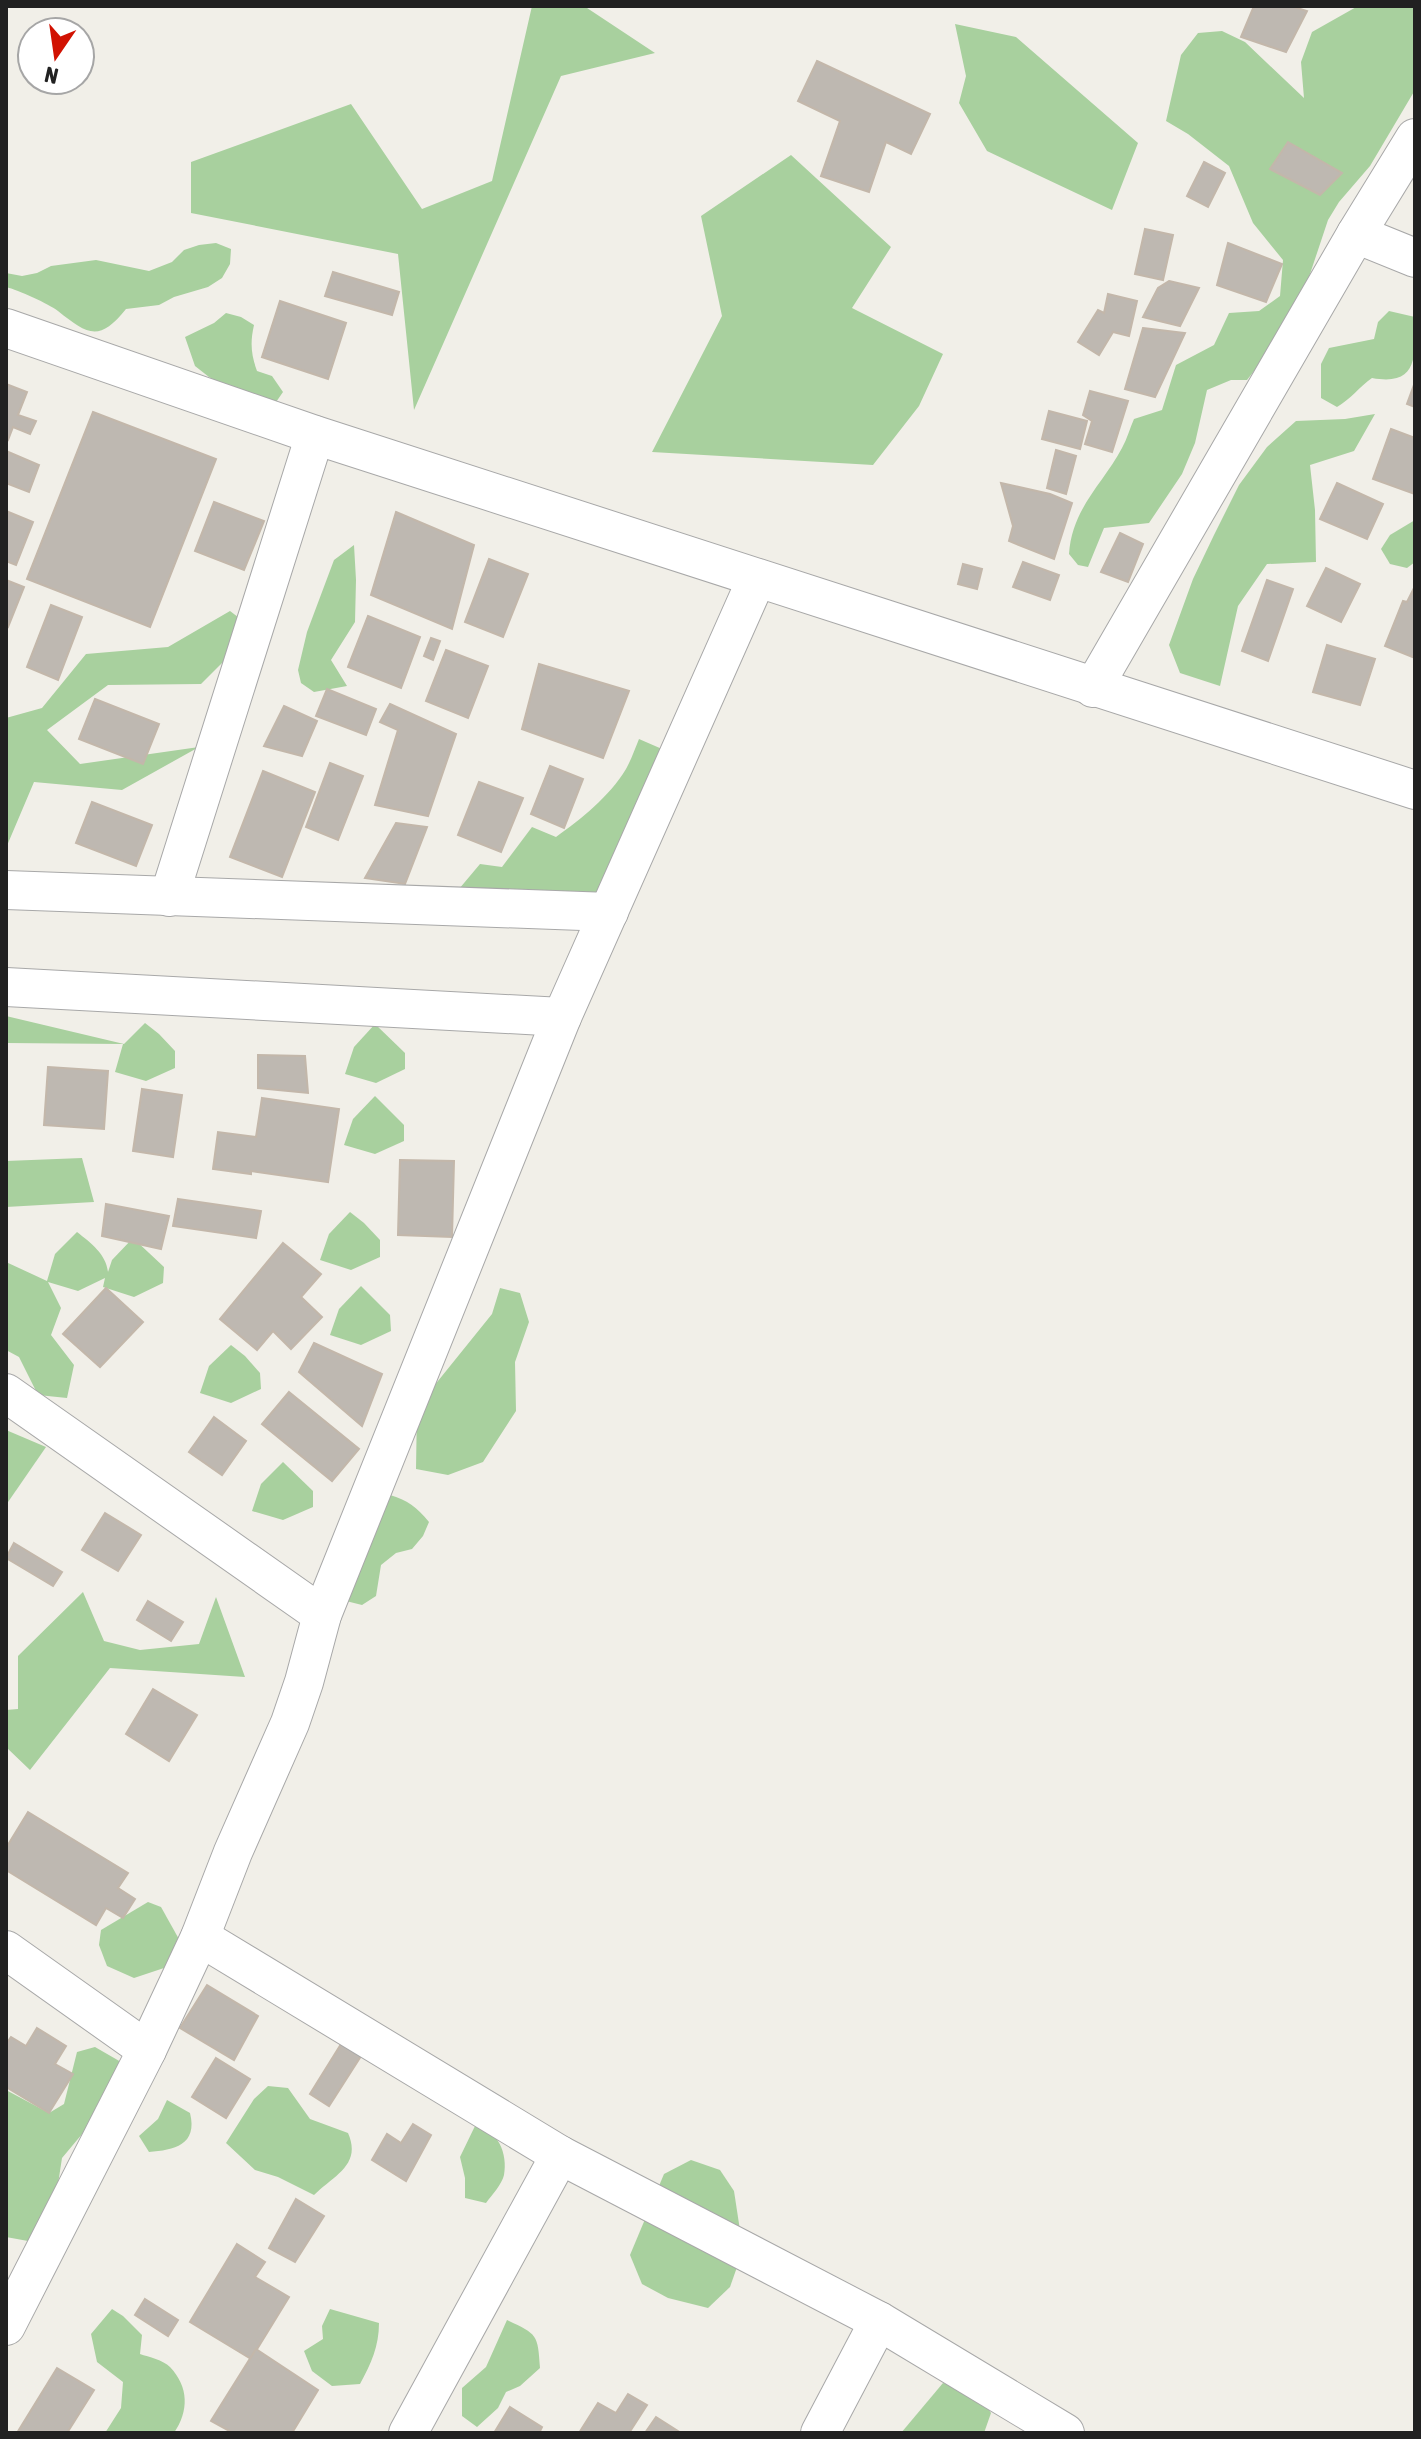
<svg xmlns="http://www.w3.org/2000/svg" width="1421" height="2439" font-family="'Asap Condensed',sans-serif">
<rect width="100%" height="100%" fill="#f1efe8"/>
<g fill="#a8d09e">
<path d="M532 6H584L655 53 561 76 414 410 398 254 191 213V162L351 104 422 209 492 181Z"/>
<path d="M1358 6H1415V90L1370 166 1339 202 1328 220 1298 310 1282 335 1247 380H1231L1207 390 1195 443 1182 474 1149 523 1104 528 1088 567 1078 565 1069 554C1072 508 1103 484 1122 448 1127 439 1130 428 1134 419L1162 410 1176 365 1214 345 1229 313 1259 311 1280 296 1283 260 1253 223 1229 166 1188 134 1166 121 1181 55 1198 33 1222 31 1245 42 1304 98 1301 62 1312 32Z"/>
<path d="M955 24 1016 37 1138 143 1112 210 987 151 959 103 966 76Z"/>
<path d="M791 155 891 247 852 308 943 354 919 406 873 465 652 452 722 316 701 216Z"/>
<path d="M216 243 231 249 230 264 222 278 208 287 174 297 159 305 126 309C99 343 87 334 58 311 49 304 18 290 6 287V273L22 276 37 273 51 266 96 260 149 271 172 262 184 250 199 245Z"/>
<path d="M1389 311 1415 317C1415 353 1420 387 1372 378 1359 387 1351 399 1337 407L1321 398V364L1329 348 1374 339 1378 322Z"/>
<path d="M226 313 241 317 254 325C250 343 251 354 257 371L272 376 283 392 274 405 254 402 209 377 195 366 185 337 214 323Z"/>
<path d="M1375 414 1354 451 1310 465 1315 510 1316 562 1267 564 1238 606 1220 686 1180 673 1169 645 1193 579 1214 535 1239 485 1267 447 1296 421 1345 419Z"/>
<path d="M1415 520V562L1407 568 1390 564 1381 549 1390 535Z"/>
<path d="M354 545 356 580 355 622 331 660 347 686 314 692 301 683 298 670 307 632 334 560Z"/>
<path d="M230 611 255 630 201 684 108 685 47 730 80 764 199 747 122 790 34 782 6 848V718L42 708 86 654 168 647Z"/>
<path d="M639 739 662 749 616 897 459 889 480 864 502 867 532 827 556 837C581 819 609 797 626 769 631 760 635 749 639 739Z"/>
<path d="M6 1016 124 1044 145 1023 159 1034 175 1051V1068L146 1081 115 1072 123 1044 6 1043Z"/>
<path d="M375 1024 405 1053V1069L376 1083 345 1074 354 1047Z"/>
<path d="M375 1096 404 1125V1141L375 1154 344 1145 353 1119Z"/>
<path d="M82 1158 94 1202 6 1207V1161Z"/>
<path d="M350 1212 364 1223 380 1240V1257L351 1270 320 1260 329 1234Z"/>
<path d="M77 1232C91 1243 106 1254 108 1272L112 1260 133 1238 164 1267 163 1283 134 1297 103 1287 105 1278 78 1291 48 1282 61 1308 51 1335 74 1365 67 1398 38 1395 19 1357 6 1350V1262L47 1281 55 1254Z"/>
<path d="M361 1286 390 1315 391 1331 361 1345 330 1335 339 1309Z"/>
<path d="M500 1288 520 1293 529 1322 515 1362 516 1411 483 1462 448 1475 416 1469 417 1407 492 1314Z"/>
<path d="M231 1345 245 1356 260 1373 261 1389 231 1403 200 1393 209 1366Z"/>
<path d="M6 1430 46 1447 6 1505Z"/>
<path d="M283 1462 313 1491V1507L283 1520 252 1511 261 1484Z"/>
<path d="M390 1495C407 1500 417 1507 429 1522L423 1536 412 1549 396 1553 381 1565 376 1596 362 1605 346 1601Z"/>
<path d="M83 1592 104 1641 140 1650 199 1644 216 1597 245 1677 110 1668 30 1770 6 1747V1710L18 1709V1656Z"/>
<path d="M148 1902 161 1907 180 1941 164 1968 134 1978 107 1966 99 1945 101 1930Z"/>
<path d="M95 2047 121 2062 93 2121 62 2158 54 2210 28 2241 6 2237V2090L49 2113 64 2104 77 2052Z"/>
<path d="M268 2086 288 2088 310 2119 348 2133C362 2165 334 2175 314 2195L278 2177 255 2170 226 2143 254 2099Z"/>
<path d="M167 2100 190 2113C198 2145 174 2150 149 2152L139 2136 158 2119Z"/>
<path d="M475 2126C498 2129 508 2154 504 2175 502 2184 492 2195 486 2203L465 2198V2178L460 2157Z"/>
<path d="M691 2160 720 2170 734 2191 743 2250 730 2287 708 2308 668 2298 642 2284 630 2255 664 2174Z"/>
<path d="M112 2309 123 2316 142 2335 140 2354C149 2357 163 2360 170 2367 189 2387 189 2411 174 2433H105L121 2408 123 2382 97 2362 91 2334Z"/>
<path d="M330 2309 379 2323C379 2346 371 2364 360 2384L332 2386 312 2371 304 2351 323 2339 322 2326Z"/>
<path d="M507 2320C537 2334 538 2334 540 2368L520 2386 506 2392 498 2408 477 2427 462 2416V2388L486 2367Z"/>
<path d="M943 2383 976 2390 991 2413 984 2433H901Z"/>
</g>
<g fill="#beb8b1" stroke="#c3b7aa" stroke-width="2">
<path d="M1254 6H1291L1307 11 1286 52 1241 37Z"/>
<path d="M817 61 930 114 911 154 886 142 869 192 821 176 840 121 798 101Z"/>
<path d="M1288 142 1342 173 1320 195 1270 169Z"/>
<path d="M1204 162 1225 173 1208 207 1187 196Z"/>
<path d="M1145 229 1173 235 1163 280 1135 274Z"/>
<path d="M1228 243 1282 264 1266 302 1217 285Z"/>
<path d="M333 272 399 292 392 315 325 296Z"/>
<path d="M1169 281 1199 288 1180 326 1143 317 1158 288Z"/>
<path d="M1108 294 1137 301 1129 336 1113 332 1099 355 1078 342 1098 310 1104 313Z"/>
<path d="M280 301 346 323 328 379 262 357Z"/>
<path d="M1143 328 1185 333 1155 397 1125 389Z"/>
<path d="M1415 382V407L1407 404Z"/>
<path d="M6 384 27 392 18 415 36 421 30 434 13 427 8 440 6 439Z"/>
<path d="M1090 391 1128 401 1112 452 1085 444 1092 421 1083 415Z"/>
<path d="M1049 411 1087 421 1080 449 1042 439Z"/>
<path d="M93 412 216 459 150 627 27 579Z"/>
<path d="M1391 429 1415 438V494L1373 479Z"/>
<path d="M1056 450 1076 456 1066 494 1047 488Z"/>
<path d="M6 451 39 465 29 492 6 483Z"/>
<path d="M1001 483 1050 494 1072 503 1054 559 1009 541 1013 526Z"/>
<path d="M1337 483 1383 504 1367 539 1320 519Z"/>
<path d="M214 502 264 521 244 570 195 551Z"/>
<path d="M6 511 33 522 16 565 6 561Z"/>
<path d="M396 512 474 545 452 629 371 595Z"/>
<path d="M1120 533 1143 544 1128 582 1101 572Z"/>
<path d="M489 559 528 574 503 637 465 622Z"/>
<path d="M1023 562 1059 575 1050 600 1013 587Z"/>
<path d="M963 564 982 569 977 589 958 584Z"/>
<path d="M1326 568 1360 584 1341 622 1307 606Z"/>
<path d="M6 580 24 587 8 627 6 626Z"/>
<path d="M1267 580 1293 589 1268 661 1242 651Z"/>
<path d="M1415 586V658L1385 646 1403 601 1407 602Z"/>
<path d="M51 605 82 617 58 680 27 667Z"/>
<path d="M368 616 420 637 401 688 348 667Z"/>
<path d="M431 638 440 641 433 660 424 656Z"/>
<path d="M1327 645 1375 659 1360 705 1313 692Z"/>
<path d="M446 650 488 666 468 718 426 701Z"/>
<path d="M539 664 629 691 603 758 522 729Z"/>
<path d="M327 689 376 709 366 735 316 716Z"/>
<path d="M95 699 159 724 143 764 79 739Z"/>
<path d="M390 704 456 734 428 816 375 805 398 730 380 722Z"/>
<path d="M284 706 317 721 302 756 264 746Z"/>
<path d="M330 763 363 776 338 840 306 827Z"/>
<path d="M550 766 583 779 564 828 531 814Z"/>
<path d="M263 771 315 792 282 877 230 857Z"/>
<path d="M479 782 523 798 501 852 458 835Z"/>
<path d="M92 802 152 825 136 866 76 843Z"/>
<path d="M396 823 427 827 405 884 365 878Z"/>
<path d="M258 1055 305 1056 308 1093 258 1088Z"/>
<path d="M48 1067 108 1071 104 1129 44 1125Z"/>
<path d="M142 1089 182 1095 173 1157 133 1151Z"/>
<path d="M262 1098 339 1109 328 1182 251 1171V1174L213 1169 218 1132 256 1137Z"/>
<path d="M400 1160 454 1161 452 1237 398 1235Z"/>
<path d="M178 1199 261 1211 256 1238 173 1226Z"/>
<path d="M106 1204 169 1216 161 1249 102 1236Z"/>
<path d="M283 1243 321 1274 301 1297 322 1317 291 1349 273 1331 257 1350 220 1319Z"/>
<path d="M106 1288 143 1322 100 1367 63 1334Z"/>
<path d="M314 1343 382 1374 362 1426 299 1372Z"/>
<path d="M289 1392 359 1449 332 1481 262 1424Z"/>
<path d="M214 1417 246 1441 222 1475 189 1452Z"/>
<path d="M105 1513 141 1535 118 1571 82 1550Z"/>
<path d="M14 1543 62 1572 53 1586 6 1558Z"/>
<path d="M148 1601 183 1622 171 1641 137 1620Z"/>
<path d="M153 1689 197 1715 169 1761 126 1734Z"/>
<path d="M28 1812 128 1873 118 1888 135 1899 123 1918 106 1908 96 1925 6 1870V1848Z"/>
<path d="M207 1985 258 2016 234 2060 180 2028Z"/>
<path d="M37 2028 66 2046 55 2064 73 2074 49 2113 6 2087V2044L11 2037 26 2046Z"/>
<path d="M341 2044 361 2056 329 2106 310 2094Z"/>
<path d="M216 2058 250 2079 226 2118 192 2097Z"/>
<path d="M413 2124 431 2135 406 2181 372 2160 387 2134 401 2143Z"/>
<path d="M296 2199 324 2216 295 2262 269 2248Z"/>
<path d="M237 2244 265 2262 255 2277 289 2297 251 2359 190 2322Z"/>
<path d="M145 2299 178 2320 168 2336 135 2315Z"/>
<path d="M256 2349 318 2390 292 2433H233L211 2421Z"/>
<path d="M57 2368 94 2390 67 2433H17Z"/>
<path d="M628 2394 647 2405 629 2433H579L598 2403 616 2413Z"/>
<path d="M510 2407 542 2427 540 2431 543 2433H494Z"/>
<path d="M656 2417 681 2433H645Z"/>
</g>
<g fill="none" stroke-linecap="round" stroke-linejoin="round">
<defs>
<g id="minor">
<path d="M1356 234 1415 258"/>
<path d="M6 328 315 435 1415 790"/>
<path d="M1093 688 1356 234 1415 138"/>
<path d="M6 890 609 912"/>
<path d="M169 897 315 435"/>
<path d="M6 987 562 1017"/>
<path d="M6 1393 322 1615"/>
<path d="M200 1937 560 2155 879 2321 1065 2433"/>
<path d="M6 1950 147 2050"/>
<path d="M6 2326 147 2050 200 1937 233 1852 290 1723 304 1682 322 1615 562 1017 757 578"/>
<path d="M408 2433 560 2155"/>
<path d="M820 2433 879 2321"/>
</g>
</defs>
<use href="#minor" stroke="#a8a8a8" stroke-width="40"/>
<use href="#minor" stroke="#fff" stroke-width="38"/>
</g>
<rect width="1421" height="2439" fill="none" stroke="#212121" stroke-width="16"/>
<g transform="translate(56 56) rotate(193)"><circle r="38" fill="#ffffff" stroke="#a6a6a6" stroke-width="2"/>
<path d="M0-6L14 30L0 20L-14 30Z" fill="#d11202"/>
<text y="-12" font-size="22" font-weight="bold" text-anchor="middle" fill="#212121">N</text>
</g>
</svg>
